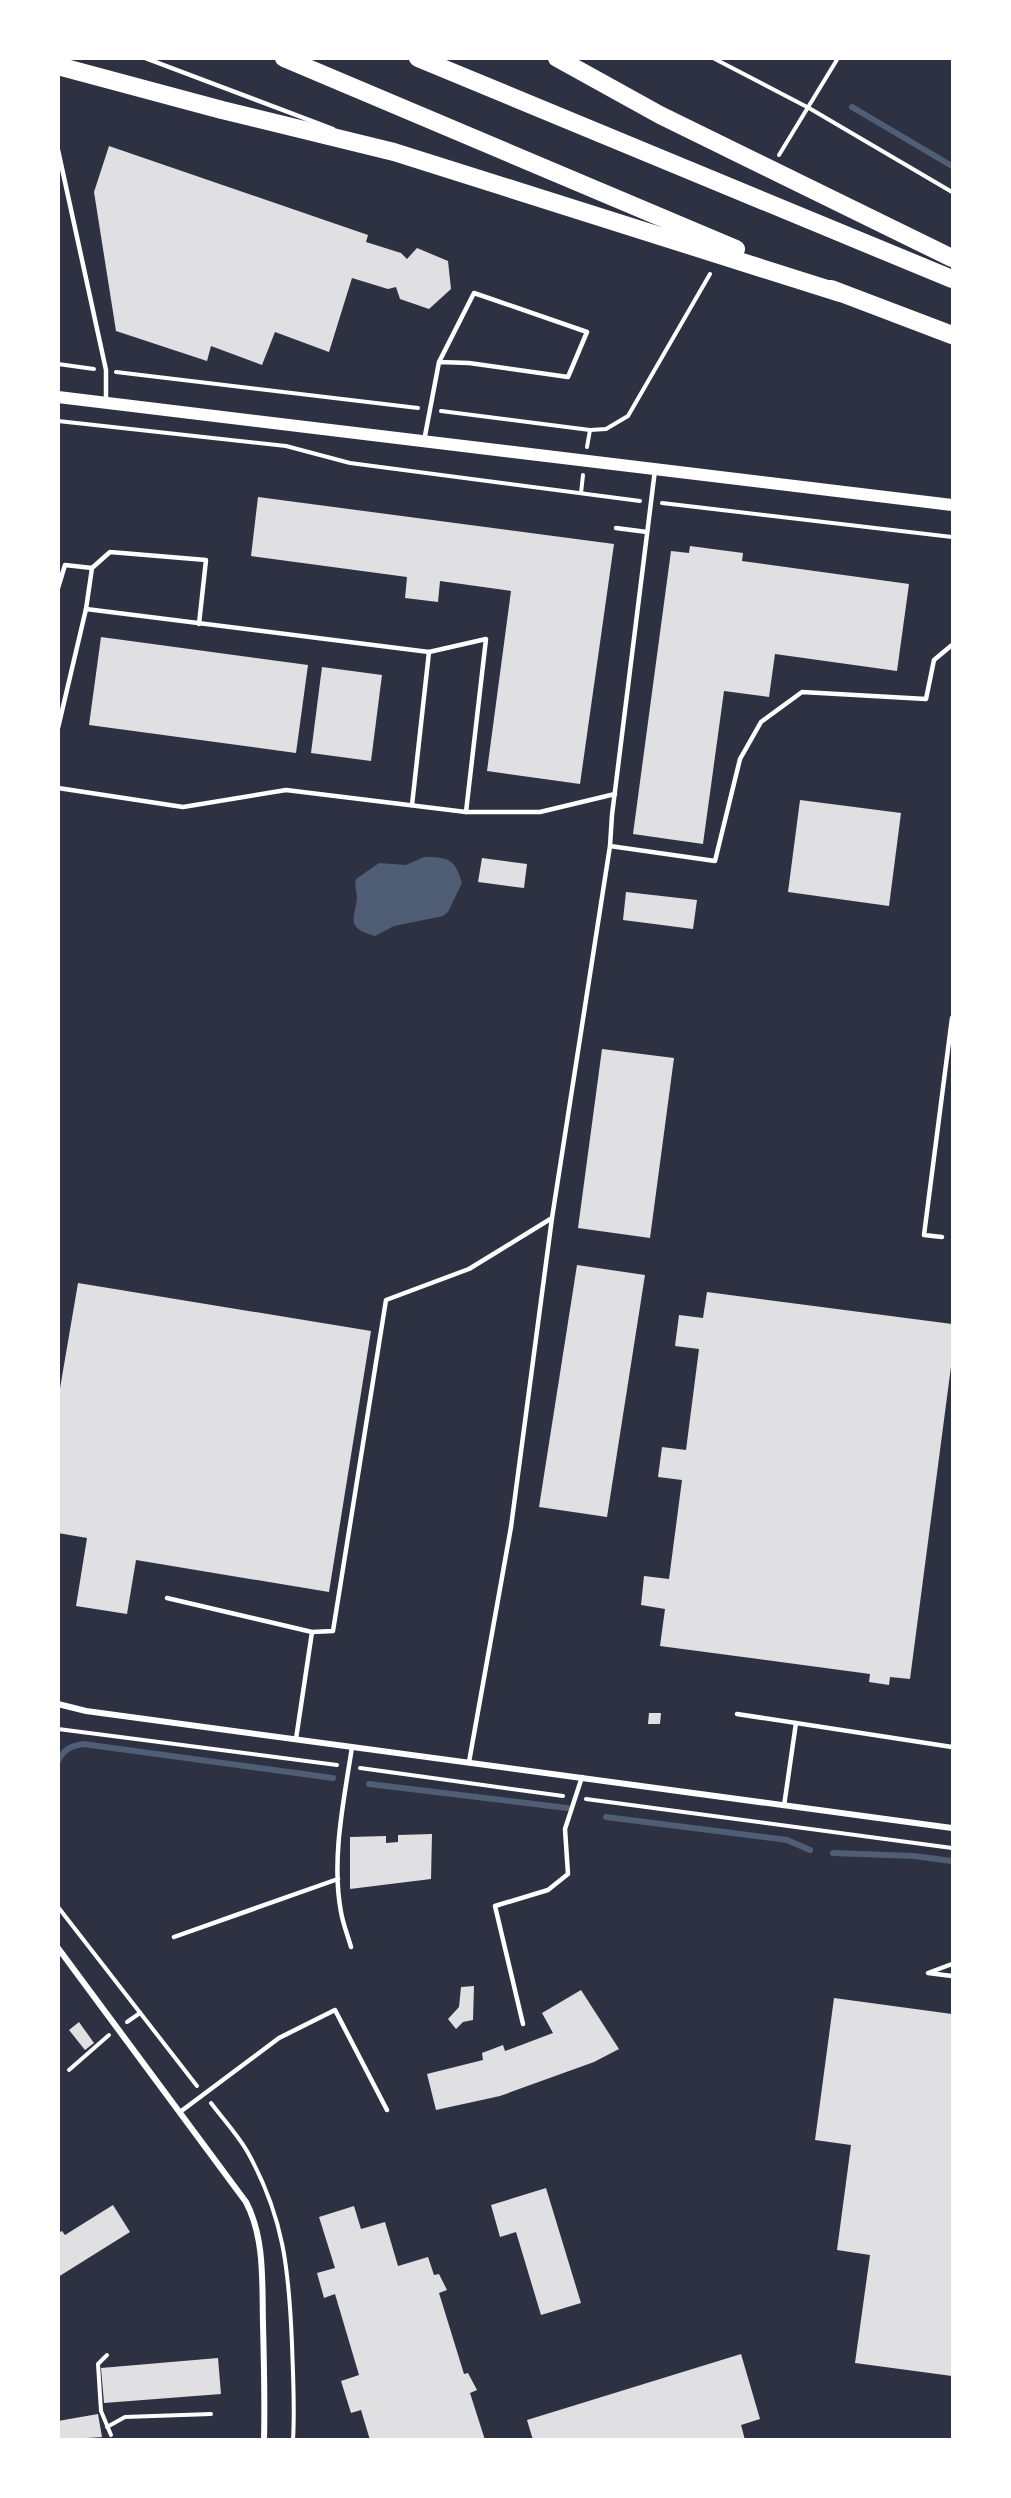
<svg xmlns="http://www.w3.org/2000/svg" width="1011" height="2498" font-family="Cabin,sans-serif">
<rect width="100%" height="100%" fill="#2d3142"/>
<path fill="#4f5d75" d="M424 857C449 857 455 859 462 883L448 912 443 916 394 926 375 936C346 928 354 920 357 899 357 892 354 886 356 879L379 863 406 865Z"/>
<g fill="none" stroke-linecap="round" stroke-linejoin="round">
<g stroke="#4f5d75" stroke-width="6">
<path d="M852 107 952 166"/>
<path d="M58 1761C64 1749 71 1746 83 1744L333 1778"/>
<path d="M369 1784 567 1808"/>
<path d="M606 1817 787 1840 810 1850"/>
<path d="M833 1853 914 1856 952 1861"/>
</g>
</g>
<g fill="#e0e0e3">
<path d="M109 146 368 235 366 242 401 253 407 259 417 248 448 261 451 289 429 309 400 299 396 287 388 289 352 278 329 352 275 332 262 365 211 346 207 361 116 331 94 192Z"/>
<path d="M258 497 614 544 580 784 487 771 511 591 440 581 438 602 405 598 407 577 251 556Z"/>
<path d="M690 546 743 553 742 561 909 584 897 671 775 654 769 697 724 691 703 844 633 834 671 551 689 553Z"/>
<path d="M101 637 308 665 296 753 89 725Z"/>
<path d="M322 667 382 675 371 761 311 753Z"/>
<path d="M800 800 901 813 889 906 788 892Z"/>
<path d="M482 858 527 864 524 888 478 882Z"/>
<path d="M626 892 697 900 693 929 623 920Z"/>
<path d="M602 1049 674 1058 650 1238 578 1228Z"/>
<path d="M577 1265 645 1275 607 1517 539 1507Z"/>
<path d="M78 1283 371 1331 329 1592 136 1560 127 1614 76 1606 87 1538 58 1533V1400Z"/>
<path d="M707 1292 952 1324V1359L910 1679 890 1677 889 1685 869 1682 870 1674 660 1646 665 1609 641 1605 644 1576 669 1579 682 1480 658 1477 662 1447 686 1450 699 1349 675 1346 679 1315 703 1318Z"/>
<path d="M649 1713H661L660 1724H648Z"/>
<path d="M432 1834 431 1879 350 1889V1837L386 1836V1843L398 1842V1835Z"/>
<path d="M474 1986 473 2020 463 2022 456 2029 448 2019 459 2007 461 1987Z"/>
<path d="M581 1990 619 2049 594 2062 500 2096 436 2110 427 2074 483 2060 482 2053 503 2045 505 2051 553 2033 542 2013Z"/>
<path d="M834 1998 952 2014V2376L855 2363 870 2255 837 2250 851 2145 815 2140Z"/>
<path d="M79 2022 94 2043 85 2050 69 2030Z"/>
<path d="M546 2188 581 2303 541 2315 516 2232 500 2237 491 2205Z"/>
<path d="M113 2205 130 2232 58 2277V2233L62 2231 65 2235Z"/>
<path d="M354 2206 361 2229 385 2222 398 2266 428 2257 434 2275 439 2274 447 2290 439 2293 464 2374 468 2373 477 2390 470 2393 485 2440H370L361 2410 351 2413 341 2381 359 2375 335 2294 324 2298 317 2273 335 2268 319 2217Z"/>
<path d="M741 2354 760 2419 741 2425 745 2440H533L527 2420Z"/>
<path d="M218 2358 221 2394 104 2403 101 2368Z"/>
<path d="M98 2414 102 2437 58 2440V2421Z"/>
</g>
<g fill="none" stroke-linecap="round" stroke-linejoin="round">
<g stroke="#fff" stroke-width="4">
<path d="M713 58 809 108 952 192"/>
<path d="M779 155 838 58"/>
<path d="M58 364 94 369"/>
<path d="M116 372 418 408"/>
<path d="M441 411 590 430 606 429 628 416 710 274"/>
<path d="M58 421 286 446 350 463 640 501"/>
<path d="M587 447 590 430"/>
<path d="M581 493 583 475"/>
<path d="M662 503 952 537"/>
<path d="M58 1729 337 1765"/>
<path d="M360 1768 563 1796"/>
<path d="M586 1799 952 1848"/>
<path d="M58 1907 197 2086"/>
<path d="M127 2022 140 2013"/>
<path d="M69 2070 109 2035"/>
<path d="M211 2103C223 2119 237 2134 247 2151 284 2217 289 2270 292 2344 293 2376 295 2407 293 2440"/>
<path d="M107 2355 98 2364 101 2411 111 2435"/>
<path d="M107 2427 125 2417 211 2414"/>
</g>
<g stroke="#fff" stroke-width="4.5">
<path d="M145 58 333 129"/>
<path d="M58 150 106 370V402"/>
<path d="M424 441 439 362 474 293 587 332 568 377 469 363 439 362"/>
<path d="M616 528 647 532"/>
<path d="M58 588 65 565 92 568"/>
<path d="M86 609 429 652 412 805"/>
<path d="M429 652 486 639 466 812"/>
<path d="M58 728 86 609 92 568 110 552 206 560 199 624"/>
<path d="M58 788 183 807 286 790 466 812H540L615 794"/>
<path d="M610 846 715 861 740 759 761 722 802 692 926 699 934 660 952 645"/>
<path d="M942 1237 924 1235 952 1018"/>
<path d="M167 1598 312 1632 333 1631 386 1300 469 1269 552 1218 610 846 612 815 655 470"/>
<path d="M737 1714 952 1747"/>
<path d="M296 1739 312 1632"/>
<path d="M469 1762 511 1527 552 1218"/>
<path d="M784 1806 796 1723"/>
<path d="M174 1937 338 1879"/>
<path d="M351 1947C348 1936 343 1924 341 1912 331 1859 344 1800 352 1747"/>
<path d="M952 1964 928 1973 952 1976"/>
<path d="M523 2024 495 1906 548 1890 568 1874 565 1829 582 1777"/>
<path d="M180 2112 279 2038 335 2010 387 2110"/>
</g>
<g stroke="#fff" stroke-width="6">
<path d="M58 1704 86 1711 952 1828"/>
<path d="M58 1948 246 2202C265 2238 262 2283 263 2324 264 2363 265 2401 264 2440"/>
</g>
<path stroke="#fff" stroke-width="12" d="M58 397 952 505"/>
<g stroke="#fff" stroke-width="18">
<path d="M284 58 736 249"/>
<path d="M418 58 952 279"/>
<path d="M557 58 660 115 952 258"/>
<path d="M58 66 222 110 394 152 840 293"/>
<path d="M831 289 952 335"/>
</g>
</g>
<rect width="1011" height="2498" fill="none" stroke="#ffffff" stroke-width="120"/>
</svg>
